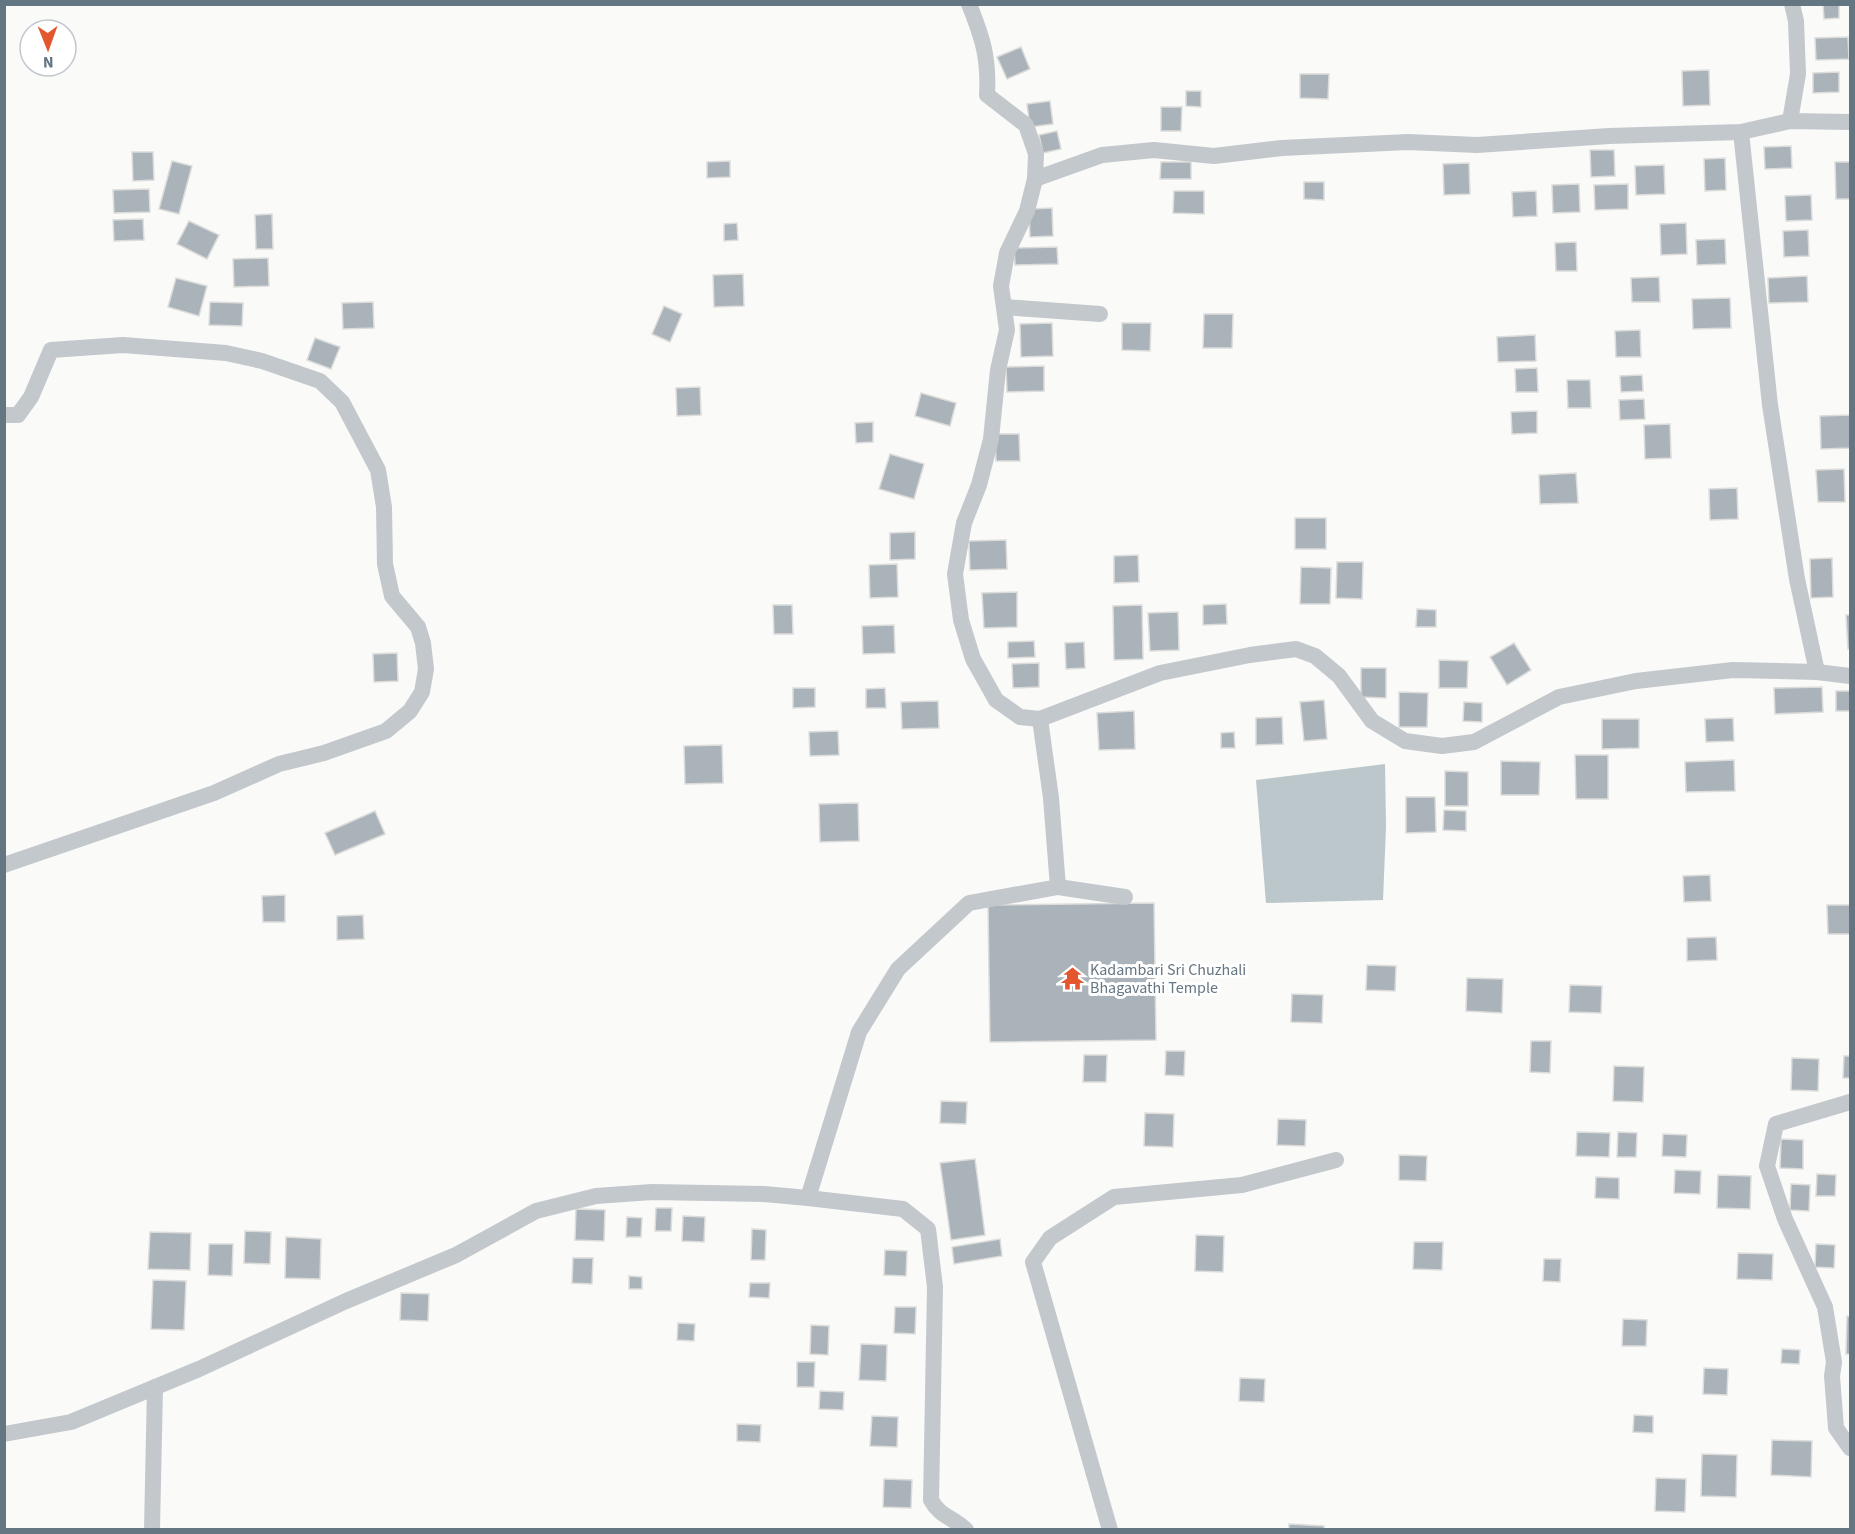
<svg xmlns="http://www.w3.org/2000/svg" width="1855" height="1534" font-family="'Source Sans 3',sans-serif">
<rect width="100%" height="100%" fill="#fafaf8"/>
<path fill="#bbc7cb" d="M1385 764 1386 827 1383 900 1266 903 1256 780Z"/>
<g fill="#aab3b9" stroke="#dcdcda" stroke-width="1.5">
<path d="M1823 4H1839V18L1824 19Z"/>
<path d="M1848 37 1849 59 1816 60 1815 38Z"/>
<path d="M1021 47 1030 69 1007 79 997 57Z"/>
<path d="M1709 70 1710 105 1683 106 1682 71Z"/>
<path d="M1839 72V92L1813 93V73Z"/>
<path d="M1300 74H1329L1328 99 1300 98Z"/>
<path d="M1186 91H1201V107L1186 106Z"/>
<path d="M1050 101 1053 124 1030 127 1027 104Z"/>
<path d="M1161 107H1182L1181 131H1161Z"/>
<path d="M1057 131 1061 149 1043 153 1039 135Z"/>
<path d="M1791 146 1792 168 1765 169 1764 147Z"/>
<path d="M1590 150H1614L1615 176 1591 177Z"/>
<path d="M132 152H153L154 180 133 181Z"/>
<path d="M1725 158 1726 190 1705 191 1704 159Z"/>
<path d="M172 161 192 166 179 214 159 209Z"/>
<path d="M730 161V177L707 178V162Z"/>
<path d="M1161 162H1191V179H1160Z"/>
<path d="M1835 162H1850V199H1836Z"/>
<path d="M1469 163 1470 194 1444 195 1443 164Z"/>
<path d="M1664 165 1665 194 1636 195 1635 166Z"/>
<path d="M1304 182H1324V200L1304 199Z"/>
<path d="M1579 184 1580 212 1553 213 1552 185Z"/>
<path d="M1628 184V209L1595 210 1594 185Z"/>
<path d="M149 189 150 212 114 213 113 190Z"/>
<path d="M1174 191H1204V214L1173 213Z"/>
<path d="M1536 191 1537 216 1513 217 1512 192Z"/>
<path d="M1811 195 1812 220 1786 221 1785 196Z"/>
<path d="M1052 208 1053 236 1030 237 1029 209Z"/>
<path d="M272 214 273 249H256L255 215Z"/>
<path d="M143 219 144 240 114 241 113 220Z"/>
<path d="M189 221 219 235 207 259 177 244Z"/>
<path d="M737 223 738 240 724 241V224Z"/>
<path d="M1686 223 1687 254 1661 255 1660 224Z"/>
<path d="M1808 230 1809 256 1784 257 1783 231Z"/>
<path d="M1725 239 1726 264 1697 265 1696 240Z"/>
<path d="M1576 242 1577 271H1556L1555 243Z"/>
<path d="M1057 247 1058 264 1015 265 1014 248Z"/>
<path d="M268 258 269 286 234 287 233 259Z"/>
<path d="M743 274 744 306 714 307 713 275Z"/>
<path d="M1807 276 1808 302 1769 303 1768 278Z"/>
<path d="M1659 277 1660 302H1632L1631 278Z"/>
<path d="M176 278 207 286 199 316 168 307Z"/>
<path d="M1730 298 1731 328 1693 329 1692 299Z"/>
<path d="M210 302 243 303 242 326 209 325Z"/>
<path d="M373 302 374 328 343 329 342 303Z"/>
<path d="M664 306 682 314 670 342 652 334Z"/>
<path d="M1204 314H1233L1232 348H1203Z"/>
<path d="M1052 323 1053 356 1021 357 1020 324Z"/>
<path d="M1122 323H1151L1150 351 1122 350Z"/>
<path d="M1640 330 1641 357H1616L1615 331Z"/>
<path d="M1535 335 1536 361 1498 362 1497 337Z"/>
<path d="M315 338 340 347 331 369 307 360Z"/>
<path d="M1044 366V391L1007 392 1006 367Z"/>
<path d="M1537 368 1538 392H1516L1515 369Z"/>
<path d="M1642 375 1643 391 1621 392 1620 376Z"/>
<path d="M1567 380H1590L1591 408H1568Z"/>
<path d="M700 387 701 415 677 416 676 388Z"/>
<path d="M921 393 956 403 950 426 915 416Z"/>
<path d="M1644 399 1645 419 1620 420 1619 400Z"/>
<path d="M1537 411V433L1512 434 1511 412Z"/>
<path d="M1850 415V448L1821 449 1820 416Z"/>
<path d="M873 422V442L856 443 855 423Z"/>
<path d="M1670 424 1671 458 1645 459 1644 425Z"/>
<path d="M995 434H1019L1020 461H996Z"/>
<path d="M890 454 924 464 914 499 879 489Z"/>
<path d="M1844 469 1845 502H1818L1816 470Z"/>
<path d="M1576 473 1578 503 1540 504 1539 475Z"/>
<path d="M1737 488 1738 519 1710 520 1709 489Z"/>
<rect x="1295" y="518" width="31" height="31"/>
<path d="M915 532V559L890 560V533Z"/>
<path d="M1006 540 1007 569 970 570 969 541Z"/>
<path d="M1138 555 1139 582 1114 583V556Z"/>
<path d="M1832 558 1833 597 1811 598 1810 559Z"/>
<path d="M1337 562H1363L1362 599 1336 598Z"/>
<path d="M897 564 898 597 870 598 869 565Z"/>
<path d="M1301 567 1331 568 1330 604H1300Z"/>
<path d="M1017 592V627L984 628 982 593Z"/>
<path d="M1226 604 1227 624 1203 625V605Z"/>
<path d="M773 605H792L793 634H774Z"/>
<path d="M1142 605 1143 659 1114 660 1113 606Z"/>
<path d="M1417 609 1436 610V627H1416Z"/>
<path d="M1178 612 1179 650 1150 651 1148 613Z"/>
<path d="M1846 615H1850V649H1848Z"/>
<path d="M894 625 895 653 863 654 862 626Z"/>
<path d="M1034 641 1035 657 1008 658V642Z"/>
<path d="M1084 642 1085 668 1066 669 1065 643Z"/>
<path d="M1514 643 1531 670 1507 685 1490 657Z"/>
<path d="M397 653 398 681 374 682 373 654Z"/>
<path d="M1439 660 1468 661 1467 688H1439Z"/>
<path d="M1039 663V687L1013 688 1012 664Z"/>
<path d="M1361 668H1386V698L1361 697Z"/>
<path d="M1822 687 1823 712 1775 714 1774 688Z"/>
<path d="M793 688H815V707L793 708Z"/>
<path d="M885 688 886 708H866V689Z"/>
<rect x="1836" y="691" width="14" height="20"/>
<path d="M1399 692 1428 693 1427 727H1399Z"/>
<path d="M1324 700 1327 739 1304 741 1300 702Z"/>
<path d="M938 701 939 728 902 729 901 702Z"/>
<path d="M1464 702 1482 703V722L1463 721Z"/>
<path d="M1134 711 1135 749 1099 750 1097 713Z"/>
<path d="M1282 717 1283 744 1256 745V718Z"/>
<path d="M1733 718 1734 741 1706 742 1705 719Z"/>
<path d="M1602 719H1639V748L1602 749Z"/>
<path d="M838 731 839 755 810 756 809 732Z"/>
<path d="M1234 732 1235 748H1221V733Z"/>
<path d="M722 745 723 783 685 784 684 746Z"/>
<path d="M1575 755H1608V799H1576Z"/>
<path d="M1734 760 1735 791 1686 792 1685 762Z"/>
<path d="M1501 761 1540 762 1539 795H1501Z"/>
<path d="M1445 771 1468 772V806H1445Z"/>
<path d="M1406 797H1435L1436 832 1406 833Z"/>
<path d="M858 803 859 841 820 842 819 804Z"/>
<path d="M1444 810 1466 811V831L1443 830Z"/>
<path d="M375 811 385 834 335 855 325 833Z"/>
<path d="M1710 875 1711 901 1684 902 1683 876Z"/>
<path d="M285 895V922H263L262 896Z"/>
<path d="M1154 903 1156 1040 990 1042 988 905Z"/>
<path d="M1827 905H1850V934H1828Z"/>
<path d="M363 915 364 939 337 940V916Z"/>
<path d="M1716 937 1717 960 1687 961V938Z"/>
<path d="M1367 965 1396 966 1395 991 1366 990Z"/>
<path d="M1467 978 1503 979 1502 1013 1466 1011Z"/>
<path d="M1570 985 1602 986 1601 1013 1569 1012Z"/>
<path d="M1292 994 1323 995 1322 1023 1291 1022Z"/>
<path d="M1531 1041H1551L1550 1073 1530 1072Z"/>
<path d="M1166 1051H1185L1184 1076 1165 1075Z"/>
<path d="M1084 1055H1107L1106 1082H1083Z"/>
<path d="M1844 1056H1850V1078H1843Z"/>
<path d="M1792 1058 1819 1059 1818 1091 1791 1090Z"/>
<path d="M1614 1066 1644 1067 1643 1102 1613 1101Z"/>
<path d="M941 1101 967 1102 966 1124 940 1123Z"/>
<path d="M1145 1113 1174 1114 1173 1147 1144 1146Z"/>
<path d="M1278 1119 1306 1120 1305 1146 1277 1145Z"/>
<path d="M1577 1132 1610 1133 1609 1157 1576 1156Z"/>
<path d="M1618 1132 1637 1133 1636 1157H1617Z"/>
<path d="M1663 1134 1687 1135 1686 1157 1662 1156Z"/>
<path d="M1781 1139 1803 1140V1169L1780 1168Z"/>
<path d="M1399 1155 1427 1156 1426 1181 1399 1180Z"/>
<path d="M975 1159 985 1235 951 1240 940 1163Z"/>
<path d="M1675 1170 1701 1171 1700 1194 1674 1193Z"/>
<path d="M1817 1174 1836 1175 1835 1196H1816Z"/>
<path d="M1718 1175 1751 1176 1750 1209 1717 1208Z"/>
<path d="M1596 1177 1619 1178V1199L1595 1198Z"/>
<path d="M1791 1184 1810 1185 1809 1211 1790 1210Z"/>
<path d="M656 1208H672L671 1231H655Z"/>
<path d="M576 1209 605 1210 604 1241 575 1240Z"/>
<path d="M683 1216 705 1217 704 1242 682 1241Z"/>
<path d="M627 1217 642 1218 641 1237H626Z"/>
<path d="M752 1229 766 1230 765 1260H751Z"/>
<path d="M245 1231 271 1232 270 1264 244 1263Z"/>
<path d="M150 1232 191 1233 190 1270 148 1269Z"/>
<path d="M1196 1235 1224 1236 1223 1272 1195 1271Z"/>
<path d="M286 1237 321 1239 320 1279 285 1278Z"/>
<path d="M1000 1239 1002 1256 954 1264 952 1247Z"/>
<path d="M1414 1242H1443L1442 1270 1413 1269Z"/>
<path d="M209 1244H233L232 1276 208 1275Z"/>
<path d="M1816 1244 1835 1245 1834 1268 1815 1267Z"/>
<path d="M885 1250 907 1251 906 1276 884 1275Z"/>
<path d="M1738 1253 1773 1254 1772 1280 1737 1279Z"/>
<path d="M573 1258H593L592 1284 572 1283Z"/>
<path d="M1544 1259H1561L1560 1282 1543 1281Z"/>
<path d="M629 1276 642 1277V1289H629Z"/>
<path d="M153 1280 186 1281 184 1330 151 1329Z"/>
<path d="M750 1283H770L769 1298 749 1297Z"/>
<path d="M401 1293 429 1294 428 1321 400 1320Z"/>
<path d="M895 1307H916L915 1334 894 1333Z"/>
<path d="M1847 1316 1850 1317V1354H1846Z"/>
<path d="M1623 1319 1647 1320 1646 1346H1622Z"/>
<path d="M678 1323 695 1324 694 1341 677 1340Z"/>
<path d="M811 1325 829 1326 828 1355 810 1354Z"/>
<path d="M861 1344 887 1345 886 1381 859 1380Z"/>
<path d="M1782 1349 1800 1350 1799 1364 1781 1363Z"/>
<path d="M797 1362H815L814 1387H797Z"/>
<path d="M1704 1368 1728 1369 1727 1395 1703 1394Z"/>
<path d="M1240 1378 1265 1379 1264 1402 1239 1401Z"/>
<path d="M820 1391 844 1392 843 1410 819 1409Z"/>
<path d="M1634 1415 1653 1416V1433L1633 1432Z"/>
<path d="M872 1416 898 1417 897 1447 870 1446Z"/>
<path d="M737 1424 761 1425 760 1442 737 1441Z"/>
<path d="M1772 1440 1812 1441 1811 1477 1771 1475Z"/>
<path d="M1702 1454 1737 1455 1736 1497 1701 1496Z"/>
<path d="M1656 1478 1686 1479 1685 1512 1655 1511Z"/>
<path d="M884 1479 912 1480 911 1508 883 1507Z"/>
<path d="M1289 1524 1324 1526V1530H1289Z"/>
</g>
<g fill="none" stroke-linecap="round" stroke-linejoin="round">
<g stroke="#c3c8cc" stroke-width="16">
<path d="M969 4C983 39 989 58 987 95L1026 125 1036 154 1035 179 1027 211 1007 253 1001 286 1007 330 998 370 991 439 979 485 964 523 955 574 961 620 973 659 996 700 1020 717 1040 719 1160 673 1250 655 1296 649 1315 656 1339 676 1372 721 1405 741 1442 746 1474 742 1559 697 1636 681 1733 670 1817 672 1850 676"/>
<path d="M1790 121 1798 74 1796 21 1792 4"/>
<path d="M1741 132 1770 405 1797 579 1817 672"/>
<path d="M1035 179 1102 155 1154 150 1214 156 1282 148 1408 142 1477 145 1609 136 1741 132 1790 121 1850 122"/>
<path d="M1004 307 1100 314"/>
<path d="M4 415H18L31 397 51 350 123 345 226 353 262 361 320 381 342 402 378 470 384 507 385 564 392 596 418 627 423 643 426 669 422 692 410 711 386 731 324 753 279 764 214 793 4 865"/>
<path d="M1058 887 1125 897"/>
<path d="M1850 1102 1776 1124 1767 1166 1785 1219 1825 1307 1834 1362 1832 1376 1836 1428 1850 1448"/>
<path d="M808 1198 903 1209 928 1229 935 1287 931 1500C940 1517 953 1517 966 1530"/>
<path d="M4 1434 71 1422 199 1369 346 1301 456 1255 536 1211 596 1196 652 1192 764 1194 808 1198 859 1032 898 969 969 903 1058 887 1051 798 1040 719"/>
<path d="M152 1530 155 1387"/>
<path d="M1110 1530 1033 1262 1050 1238 1114 1197 1242 1185 1336 1160"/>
</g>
</g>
<defs>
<symbol id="temple-bare" viewBox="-9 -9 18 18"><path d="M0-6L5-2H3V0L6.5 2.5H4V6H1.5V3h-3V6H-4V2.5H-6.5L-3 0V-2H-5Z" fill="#e4572e" stroke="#fff" stroke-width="2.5" paint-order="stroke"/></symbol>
</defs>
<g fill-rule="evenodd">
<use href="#temple-bare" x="1056" y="962" width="33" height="33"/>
</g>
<g text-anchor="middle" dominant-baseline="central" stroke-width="6" stroke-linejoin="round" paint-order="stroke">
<g font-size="16" fill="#657683" stroke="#fff" text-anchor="start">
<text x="1090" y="970">Kadambari Sri Chuzhali<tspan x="1090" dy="18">Bhagavathi Temple</tspan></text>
</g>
</g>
<rect width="1855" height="1534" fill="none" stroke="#657683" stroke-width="12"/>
<g transform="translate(48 48) rotate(179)"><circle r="28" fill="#ffffff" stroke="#c1c8cd" stroke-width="1.5"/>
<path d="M0-4.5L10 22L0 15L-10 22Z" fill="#e4572e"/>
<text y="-9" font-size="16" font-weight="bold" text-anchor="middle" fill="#657683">N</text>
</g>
</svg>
